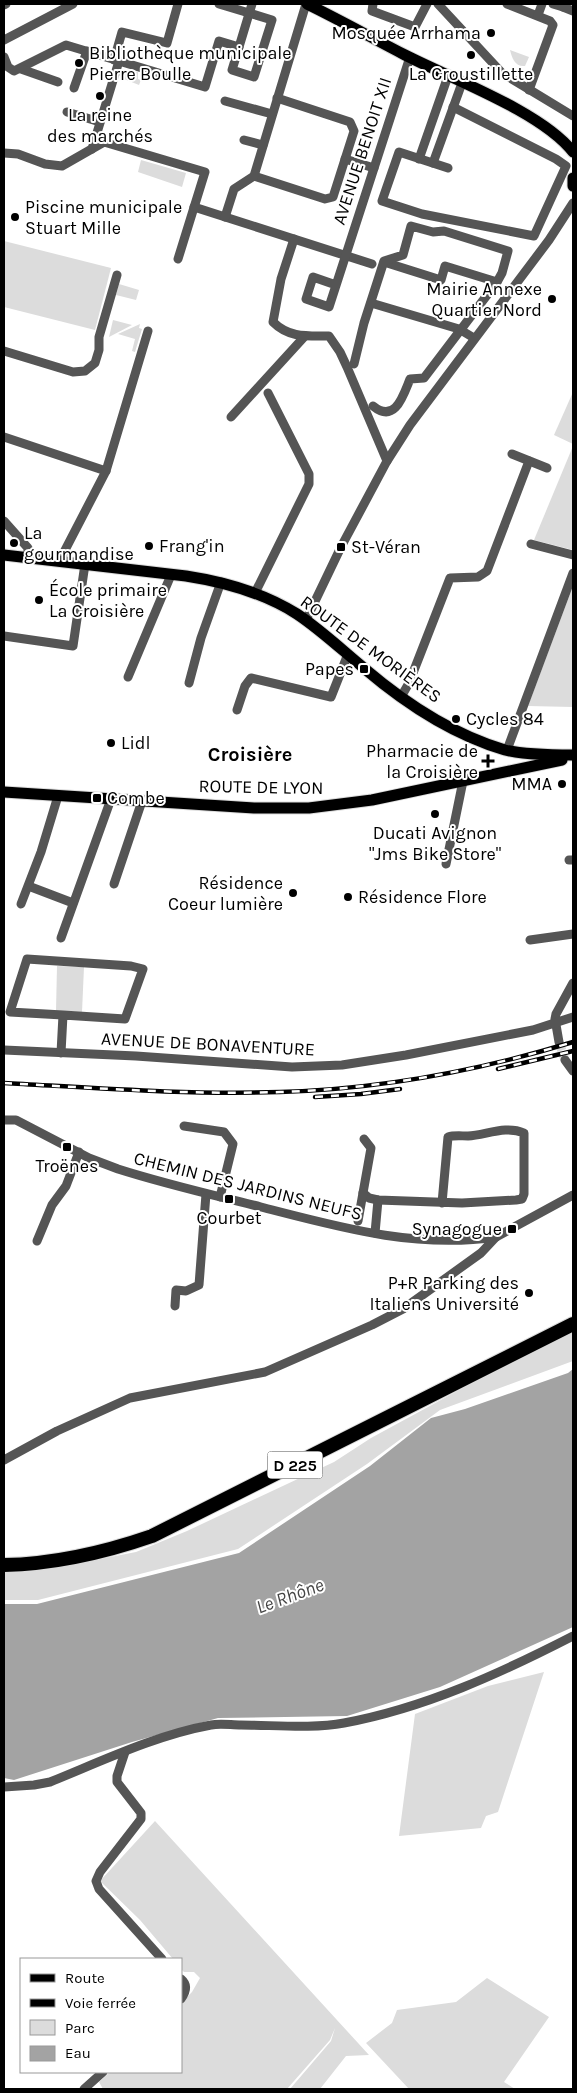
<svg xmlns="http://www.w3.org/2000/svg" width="577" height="2093" font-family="Karla,sans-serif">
<rect width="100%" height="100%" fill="#fff"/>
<g fill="#dcdcdc">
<path d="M510 50 529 57 525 66C515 67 512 58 510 50Z"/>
<path d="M125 69 138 72V79L141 80 139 85 124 79 121 76 122 70Z"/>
<path d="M141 160 186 173 182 187 138 172Z"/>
<path d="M4 241 111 268 95 330 4 307Z"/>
<path d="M119 284 139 290 136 300 116 295Z"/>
<path d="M113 320 132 325 109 337Z"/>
<path d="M140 324 139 328 142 329 135 352 132 351 135 339 118 334Z"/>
<path d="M573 392V444L554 435Z"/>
<path d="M573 446V550L534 540Z"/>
<path d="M573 586V707L528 706Z"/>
<path d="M57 966 84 967 82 1012 56 1011Z"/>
<path d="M573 1332V1361L440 1410 367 1464 238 1549 38 1600H4V1572L49 1569 136 1552 187 1531 334 1462 371 1438 461 1389Z"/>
<path d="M544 1672 498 1812 486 1816 481 1828 399 1836 415 1714 488 1686Z"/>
<path d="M155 1821 369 2055 346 2056 320 2089H290L331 2041 335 2028 330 2040 287 2089H103L99 2082 110 2072H181V2003L192 1992 200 1978 194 1972H184L181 1969V1959H173L140 1920 100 1881Z"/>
<path d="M487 1978 549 2017 504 2082 515 2089H409L366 2043 392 2023 397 2010 456 2002Z"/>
</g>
<path fill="#a3a3a3" d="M573 1369V1627L440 1687 347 1716 218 1718 132 1742 14 1780 4 1778V1604H37L239 1553 370 1466 431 1418 465 1409 568 1373Z"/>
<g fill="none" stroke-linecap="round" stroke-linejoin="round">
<path stroke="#d9d9d9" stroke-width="9" stroke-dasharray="9 4.5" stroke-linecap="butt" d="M559 1042 565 1060"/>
<defs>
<g id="major">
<path d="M307 4C340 20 372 38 405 55 452 79 542 112 573 152"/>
<path d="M573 178V186"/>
<path d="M4 555 186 576C225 582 264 593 297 614 321 630 342 650 365 669 405 703 454 735 505 750 526 755 552 755 573 755"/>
<path d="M4 792 254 808H309L372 800 562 760"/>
</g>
<path id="highway" d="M4 1565C55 1564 103 1553 152 1536L573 1324"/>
</defs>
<use href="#major" stroke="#dbdbdb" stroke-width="13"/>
<use href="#highway" stroke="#dbdbdb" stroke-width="16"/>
<g stroke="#555" stroke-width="9">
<path d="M219 4 272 20 254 77 232 70 239 47"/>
<path d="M373 4 372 11 415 27 427 4"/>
<path d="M438 4 502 73 573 116"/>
<path d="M507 4 550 21 553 25 529 90"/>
<path d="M553 4 563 7 564 4"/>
<path d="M4 5 6 4"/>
<path d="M563 7 573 11"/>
<path d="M538 15 542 4"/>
<path d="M4 40 73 4"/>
<path d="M4 57 8 67 14 71 66 45 205 87 219 41 239 47 252 4"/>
<path d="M114 60 122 32 167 43 178 4"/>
<path d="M21 69 58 82"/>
<path d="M74 88 87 51"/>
<path d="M225 101 272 114"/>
<path d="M67 112 100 122"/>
<path d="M244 140 263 145"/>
<path d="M92 149 119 61"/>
<path d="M4 153 18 154 45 164 62 166 104 142 205 172 178 259"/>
<path d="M345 159 374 168"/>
<path d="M419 159 448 76"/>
<path d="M433 163 462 83"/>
<path d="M448 168 399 152 382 201 422 214 534 236 566 166 556 159 453 107"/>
<path d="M254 176 325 199 333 197 354 131 350 122 277 98"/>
<path d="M194 207 372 264"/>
<path d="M225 217 234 189 254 176 306 4"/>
<path d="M294 239 281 279 273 322C289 338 307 336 329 336L340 352 347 367 387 461"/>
<path d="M384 262 441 280 445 266 497 282"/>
<path d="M336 285 313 277 306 299 329 307 410 57"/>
<path d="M371 303 459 329 474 338"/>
<path d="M4 351 73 372 85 371 95 363 99 350V337L117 275"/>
<path d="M354 364 364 323 384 261 403 255 411 226 433 232 444 231 508 251 502 273 497 282 424 378 410 379C403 396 395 424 373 406"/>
<path d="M231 417 305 336"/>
<path d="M4 437 106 471"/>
<path d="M512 454 547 468"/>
<path d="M4 521 28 548V556"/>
<path d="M531 544 573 555"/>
<path d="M62 561 63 554 106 471 148 331"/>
<path d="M255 593 309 484V474L268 393"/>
<path d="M306 620 341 547 387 461 410 425 549 240 573 203"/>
<path d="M4 636 73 646 85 564"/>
<path d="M128 677 171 575"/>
<path d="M189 683 201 638 221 582"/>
<path d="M401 697 409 683 450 578 478 577 487 571 529 461"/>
<path d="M237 710 245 686 251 678 331 697 348 654"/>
<path d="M507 750 573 573"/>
<path d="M569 860H573"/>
<path d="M446 864 463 781"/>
<path d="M114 884 142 801"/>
<path d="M31 887 73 903"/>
<path d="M21 904 41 852 58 796"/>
<path d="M61 938 111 799"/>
<path d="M530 940 573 934"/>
<path d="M559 1042 555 1019 556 1014 573 983"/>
<path d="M4 1050 136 1056 292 1067 342 1065 406 1055 533 1030 573 1017"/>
<path d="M61 1053 63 1015 10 1012 27 959 131 966 143 969 125 1019 63 1015"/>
<path d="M565 1060 573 1071"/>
<path d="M4 1120H16L89 1158 118 1169C165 1184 213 1195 261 1207 339 1227 415 1249 496 1237"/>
<path d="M184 1126 224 1132 233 1144 220 1197"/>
<path d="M363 1193 369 1198 378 1200 462 1203 516 1200 522 1199 524 1194V1133C506 1125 486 1135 468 1136 461 1136 454 1135 448 1137L442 1203"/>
<path d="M358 1221 371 1148 364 1139"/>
<path d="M375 1233 378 1200"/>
<path d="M37 1241 52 1205 66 1186 79 1152"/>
<path d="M175 1306 176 1290 186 1291 199 1285 206 1194"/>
<path d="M4 1460 57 1431 130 1398 265 1372 372 1325 403 1309 481 1253 496 1237 573 1195"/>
<path d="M125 1752 117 1776V1782L141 1813V1819L100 1872 96 1881 99 1889 162 1959"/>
<path d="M4 1787 34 1785 50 1782C102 1761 156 1735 211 1725 220 1723 231 1725 241 1725 273 1725 313 1729 344 1723 425 1708 501 1673 573 1636"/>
<path d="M181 1979C188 1985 186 1992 181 1999"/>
<path d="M84 2089 103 2072"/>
</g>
<use href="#major" stroke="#000" stroke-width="11"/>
<use href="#highway" stroke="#000" stroke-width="14"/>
<defs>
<g id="rail">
<path d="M498 1069 573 1051"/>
<path d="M4 1083C96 1088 188 1095 280 1092 379 1089 478 1071 573 1042"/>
<path d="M315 1097 361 1094 400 1089"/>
</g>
</defs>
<use href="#rail" stroke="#000" stroke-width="4.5"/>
<use href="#rail" stroke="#fff" stroke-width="2.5" stroke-dasharray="8" stroke-linecap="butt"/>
</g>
<g fill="#000" stroke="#fff" stroke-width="2">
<circle cx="491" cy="33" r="5"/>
<circle cx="471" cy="55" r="5"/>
<circle cx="79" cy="63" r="5"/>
<circle cx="100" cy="96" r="5"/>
<circle cx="15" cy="217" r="5"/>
<circle cx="552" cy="299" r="5"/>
<circle cx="14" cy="543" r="5"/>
<circle cx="149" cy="546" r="5"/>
<rect x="336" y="542" width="10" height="10" rx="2.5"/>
<circle cx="39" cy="600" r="5"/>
<rect x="359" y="664" width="10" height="10" rx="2.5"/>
<circle cx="456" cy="719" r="5"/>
<circle cx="111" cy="743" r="5"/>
<path d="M485.5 753.5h5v5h5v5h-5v5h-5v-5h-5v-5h5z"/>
<circle cx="562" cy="784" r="5"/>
<rect x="92" y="793" width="10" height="10" rx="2.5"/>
<circle cx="435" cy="814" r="5"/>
<circle cx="293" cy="893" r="5"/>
<circle cx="348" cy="897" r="5"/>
<rect x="62" y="1142" width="10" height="10" rx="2.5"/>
<rect x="224" y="1194" width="10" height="10" rx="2.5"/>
<rect x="507" y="1224" width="10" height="10" rx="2.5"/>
<circle cx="529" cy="1293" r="5"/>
</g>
<g text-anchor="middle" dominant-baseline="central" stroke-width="4" stroke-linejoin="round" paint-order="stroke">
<rect fill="#fff" stroke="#4c4c4c" stroke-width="1" x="267.5" y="1451.5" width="55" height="27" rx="4"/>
<g font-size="16" font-weight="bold" fill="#000">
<text x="295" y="1465">D 225</text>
</g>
<g font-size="18" fill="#000" stroke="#fff" text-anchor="start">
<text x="481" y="33" text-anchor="end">Mosquée Arrhama</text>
<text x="89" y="53">Bibliothèque municipale<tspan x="89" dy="21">Pierre Boulle</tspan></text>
<text x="471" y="74" text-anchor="middle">La Croustillette</text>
<text x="100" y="115" text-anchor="middle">La reine<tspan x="100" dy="21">des marchés</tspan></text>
<text x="25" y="207">Piscine municipale<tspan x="25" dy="21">Stuart Mille</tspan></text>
<text x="542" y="289" text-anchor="end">Mairie Annexe<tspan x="542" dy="21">Quartier Nord</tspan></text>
<text x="24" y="533">La<tspan x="24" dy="21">gourmandise</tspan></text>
<text x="159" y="546">Frang'in</text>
<text x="351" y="547">St-Véran</text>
<text x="49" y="590">École primaire<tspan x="49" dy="21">La Croisière</tspan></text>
<text x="354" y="669" text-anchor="end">Papes</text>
<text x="466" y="719">Cycles 84</text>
<text x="121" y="743">Lidl</text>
<text x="478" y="751" text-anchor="end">Pharmacie de<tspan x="478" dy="21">la Croisière</tspan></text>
<text x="552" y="784" text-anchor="end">MMA</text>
<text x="107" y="798">Combe</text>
<text x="435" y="833" text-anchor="middle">Ducati Avignon<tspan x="435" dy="21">"Jms Bike Store"</tspan></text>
<text x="283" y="883" text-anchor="end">Résidence<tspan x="283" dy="21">Coeur lumière</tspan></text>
<text x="358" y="897">Résidence Flore</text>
<text x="67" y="1166" text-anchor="middle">Troënes</text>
<text x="229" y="1218" text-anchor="middle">Courbet</text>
<text x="502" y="1229" text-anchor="end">Synagogue</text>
<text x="519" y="1283" text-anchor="end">P+R Parking des<tspan x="519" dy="21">Italiens Université</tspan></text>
</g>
<g font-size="18" fill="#000" stroke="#fff">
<text transform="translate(362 151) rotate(-72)">AVENUE BENOIT XII</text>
<text transform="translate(371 649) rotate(36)">ROUTE DE MORIÈRES</text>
<text transform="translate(261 787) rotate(1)">ROUTE DE LYON</text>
<text transform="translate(208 1044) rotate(3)">AVENUE DE BONAVENTURE</text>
<text transform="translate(248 1186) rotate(14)">CHEMIN DES JARDINS NEUFS</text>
</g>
<g font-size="19" font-style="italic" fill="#444" stroke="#fff">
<text transform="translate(290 1596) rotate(-20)">Le Rhône</text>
</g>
<g font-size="20" font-weight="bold" fill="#000" stroke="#fff">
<text x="250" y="754">Croisière</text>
</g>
</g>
<rect width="577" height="2093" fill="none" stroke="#000000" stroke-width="10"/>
<rect x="20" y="1958" width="162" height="115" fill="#ffffff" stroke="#999999"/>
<rect x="30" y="1974" width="25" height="8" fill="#000000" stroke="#999999"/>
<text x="65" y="1983" font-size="15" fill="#000000">Route</text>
<rect x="30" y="1999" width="25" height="8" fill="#000000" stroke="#999999"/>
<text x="65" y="2008" font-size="15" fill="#000000">Voie ferrée</text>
<rect x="30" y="2020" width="25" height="15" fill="#dcdcdc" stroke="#999999"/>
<text x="65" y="2033" font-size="15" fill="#000000">Parc</text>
<rect x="30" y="2046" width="25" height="15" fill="#a3a3a3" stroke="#999999"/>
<text x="65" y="2058" font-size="15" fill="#000000">Eau</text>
</svg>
